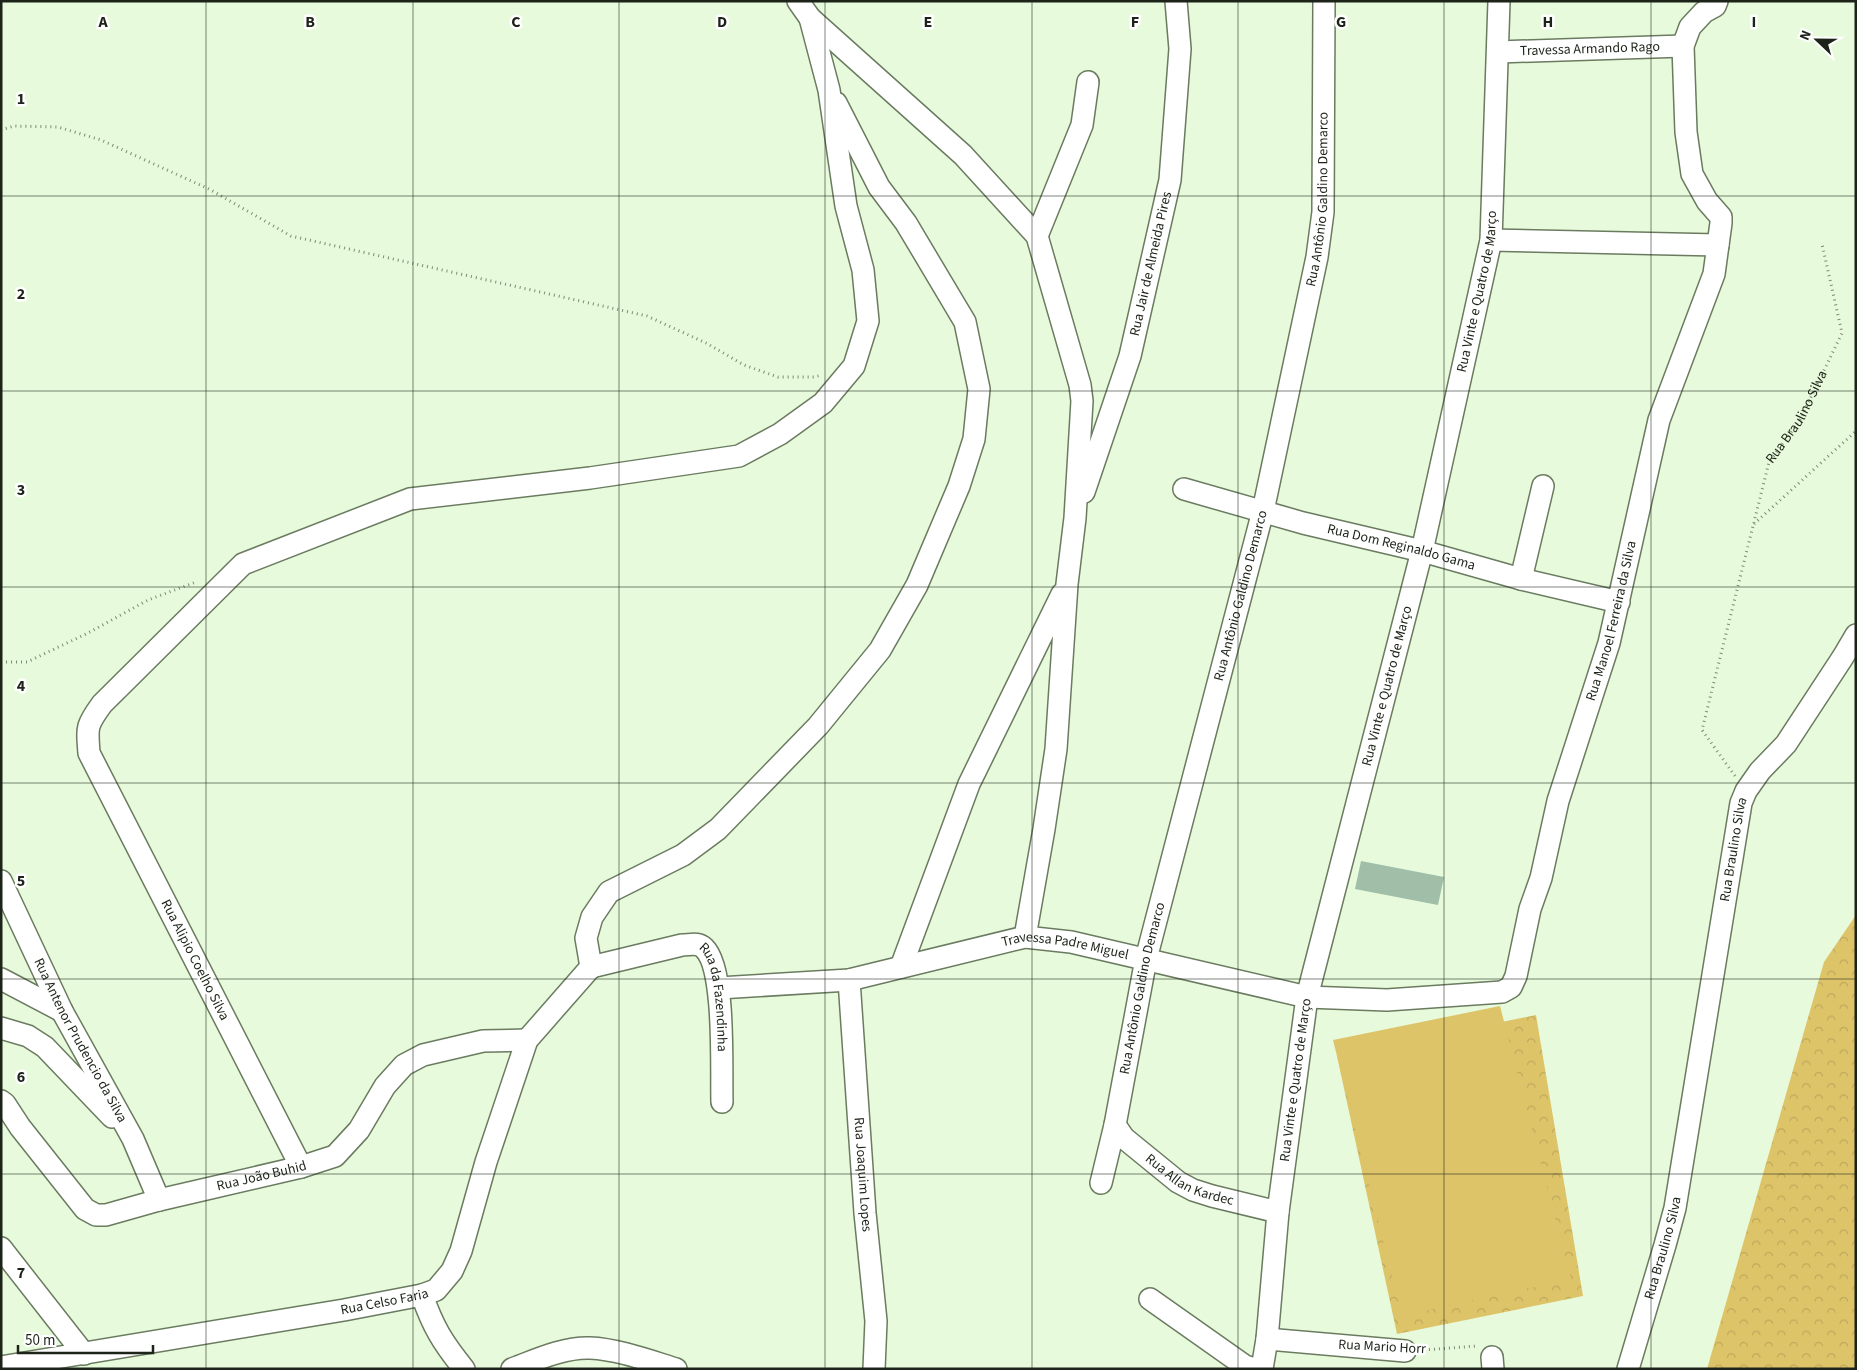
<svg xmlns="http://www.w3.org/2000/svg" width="1857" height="1370" font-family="'Source Sans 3',sans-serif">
<defs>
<pattern id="forest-crowns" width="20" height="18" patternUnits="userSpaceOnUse" patternTransform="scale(1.25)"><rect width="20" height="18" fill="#dec469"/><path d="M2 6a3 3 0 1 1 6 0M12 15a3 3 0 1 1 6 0" fill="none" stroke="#bea85a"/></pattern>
</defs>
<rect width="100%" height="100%" fill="#e7fadb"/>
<g fill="url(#forest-crowns)">
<path d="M1856 915V1369H1707L1824 962Z"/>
<path d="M1536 1015 1583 1296 1397 1334 1337 1056Z"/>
</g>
<path fill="#dec469" d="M1500 1006 1571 1279 1402 1316 1333 1040Z"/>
<path fill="#a0bea8" d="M1361 861 1444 877 1438 905 1355 889Z"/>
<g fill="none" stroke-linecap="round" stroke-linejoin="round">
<defs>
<g id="minor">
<path d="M798 1 810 18 963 155 1037 236 1080 385 1082 401 1075 518 1067 584 1056 749 1044 829 1025 937"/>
<path id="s2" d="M1498 52 1683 46"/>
<path d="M1037 236 1082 125 1088 82"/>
<path d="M1491 240 1718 245"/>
<path id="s3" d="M1184 489 1303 523 1422 551 1521 579 1619 602"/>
<path id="s4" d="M1084 492 1130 356 1170 180 1180 49 1176 1"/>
<path d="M1521 579 1543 486"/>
<path id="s5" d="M1 881 62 1011 133 1139 159 1200"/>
<path d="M591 967 586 938 592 917 609 892 683 855 718 829 818 726 880 650 917 585 959 486 974 439 979 389 965 322 906 223 879 187 836 103"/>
<path id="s6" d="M591 967 682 945C690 945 698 942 704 948 726 968 721 1071 722 1102"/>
<path d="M901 967 969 784 1062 594"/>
<path d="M1 979 62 1011"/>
<path id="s7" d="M849 980 865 1213 876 1321 874 1369"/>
<path id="s8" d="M719 988 849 980 1025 937 1071 942 1307 997 1387 1000 1502 992 1511 987 1516 976 1530 909 1541 878 1558 801 1609 643 1659 420 1714 274 1721 223V217L1707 201 1692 174 1686 132 1683 46 1690 27 1704 12 1715 6 1717 1"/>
<path d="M1 1028 28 1036 45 1047 112 1117"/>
<path id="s9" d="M1 1101 5 1104 20 1127 85 1209 96 1215H106L159 1200 301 1167 335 1156 359 1130 385 1086 404 1065 423 1055 483 1041 527 1040"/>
<path id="s10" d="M1115 1125 1124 1138 1178 1182 1193 1190 1212 1196 1278 1212"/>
<path d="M301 1167 89 753C87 727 86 726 102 704L243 564 410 499 590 478 739 456 780 434 823 403 854 366 868 321 863 270 846 206 829 90 810 18"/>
<path id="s11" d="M1101 1183 1115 1125 1146 959 1263 511 1317 257 1323 212 1324 1"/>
<path d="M1 1248 84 1354"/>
<path d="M422 1295C433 1327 443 1343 464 1369"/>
<path d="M1150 1299 1245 1366 1255 1369"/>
<path d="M1267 1339 1405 1351"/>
<path d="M1492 1357 1493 1369"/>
<path id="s12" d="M1 1367 344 1310 422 1295 436 1290 452 1271 461 1251 486 1162 527 1040 591 967"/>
<path d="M512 1369C536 1360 564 1347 590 1348 617 1349 650 1361 676 1369"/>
<path id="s13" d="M1262 1369 1267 1339 1278 1212 1307 997 1422 551 1491 240 1499 1"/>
<path id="s14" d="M1628 1369 1665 1245 1675 1208 1741 803 1746 791 1760 771 1786 744 1843 657 1856 635"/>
</g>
</defs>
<use href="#minor" stroke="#6a7b60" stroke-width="24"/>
<g stroke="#7e8b77" stroke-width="3" stroke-dasharray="1 4" stroke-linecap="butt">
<path d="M1 130 14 126 58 127 101 140 209 189 291 236 647 316 706 343 744 365 778 377H814L822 375"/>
<path d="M1754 524 1856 431"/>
<path d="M1 662H27L88 633 148 600 196 582"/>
<path id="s1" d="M1735 776 1702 730 1769 462 1800 420 1842 333 1822 244"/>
<path d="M1424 1350 1477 1346"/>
</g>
<use href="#minor" stroke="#fff" stroke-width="21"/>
</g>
<path fill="none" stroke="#1c2318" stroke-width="1" stroke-opacity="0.55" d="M206 1V1369M413 1V1369M619 1V1369M825 1V1369M1032 1V1369M1238 1V1369M1444 1V1369M1651 1V1369M1 196H1856M1 391H1856M1 587H1856M1 783H1856M1 979H1856M1 1174H1856"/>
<g text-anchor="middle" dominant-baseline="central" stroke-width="5" stroke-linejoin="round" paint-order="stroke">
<g font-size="14" fill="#1c2318" stroke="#fff">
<text stroke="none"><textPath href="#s2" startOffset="92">Travessa Armando Rago</textPath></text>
<text stroke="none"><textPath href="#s11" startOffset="1009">Rua Antônio Galdino Demarco</textPath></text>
<text stroke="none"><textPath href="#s4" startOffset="238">Rua Jair de Almeida Pires</textPath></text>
<text stroke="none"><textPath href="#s13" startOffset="1101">Rua Vinte e Quatro de Março</textPath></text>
<text stroke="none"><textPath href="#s1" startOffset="386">Rua Braulino Silva</textPath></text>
<text stroke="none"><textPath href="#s3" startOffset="225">Rua Dom Reginaldo Gama</textPath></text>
<text stroke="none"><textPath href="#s11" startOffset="604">Rua Antônio Galdino Demarco</textPath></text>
<text stroke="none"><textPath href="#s8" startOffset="1186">Rua Manoel Ferreira da Silva</textPath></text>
<text stroke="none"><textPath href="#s13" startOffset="696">Rua Vinte e Quatro de Março</textPath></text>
<text stroke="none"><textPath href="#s14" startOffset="531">Rua Braulino Silva</textPath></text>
<text stroke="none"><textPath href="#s8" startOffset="352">Travessa Padre Miguel</textPath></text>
<text transform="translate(195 960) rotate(63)">Rua Alipio Coelho Silva</text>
<text stroke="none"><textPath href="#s11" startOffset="199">Rua Antônio Galdino Demarco</textPath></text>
<text stroke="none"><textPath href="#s6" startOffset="168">Rua da Fazendinha</textPath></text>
<text stroke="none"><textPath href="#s5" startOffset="178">Rua Antenor Prudencio da Silva</textPath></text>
<text stroke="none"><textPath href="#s13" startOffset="291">Rua Vinte e Quatro de Março</textPath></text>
<text stroke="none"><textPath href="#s7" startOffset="195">Rua Joaquim Lopes</textPath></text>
<text stroke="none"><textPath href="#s9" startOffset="320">Rua João Buhid</textPath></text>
<text stroke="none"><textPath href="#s10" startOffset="95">Rua Allan Kardec</textPath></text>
<text stroke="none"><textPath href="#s14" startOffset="126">Rua Braulino Silva</textPath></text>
<text stroke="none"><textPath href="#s12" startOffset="389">Rua Celso Faria</textPath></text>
<text transform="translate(1382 1347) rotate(3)">Rua Mario Horr</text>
</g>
</g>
<g font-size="16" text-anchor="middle" font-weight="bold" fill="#1c2318" stroke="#fff" stroke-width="5" stroke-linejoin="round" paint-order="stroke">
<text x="103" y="27">A</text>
<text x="310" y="27">B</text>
<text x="516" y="27">C</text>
<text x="722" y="27">D</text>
<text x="928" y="27">E</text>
<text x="1135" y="27">F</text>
<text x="1341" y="27">G</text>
<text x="1548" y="27">H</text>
<text x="1754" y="27">I</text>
<text x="21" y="104">1</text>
<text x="21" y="299">2</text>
<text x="21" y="495">3</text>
<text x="21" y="691">4</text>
<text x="21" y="886">5</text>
<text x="21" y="1082">6</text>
<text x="21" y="1278">7</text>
</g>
<rect width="1857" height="1370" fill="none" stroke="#1c2318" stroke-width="5"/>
<g transform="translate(1817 40) rotate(292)" stroke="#ffffff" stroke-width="4" paint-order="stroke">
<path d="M0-4L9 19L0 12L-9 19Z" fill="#1c2318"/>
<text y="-8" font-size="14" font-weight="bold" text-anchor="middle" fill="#1c2318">N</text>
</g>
<path d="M18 1345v8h135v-8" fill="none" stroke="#1c2318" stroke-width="2.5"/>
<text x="25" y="1345" font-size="15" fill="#1c2318" stroke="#ffffff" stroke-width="4" paint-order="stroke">50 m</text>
</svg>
